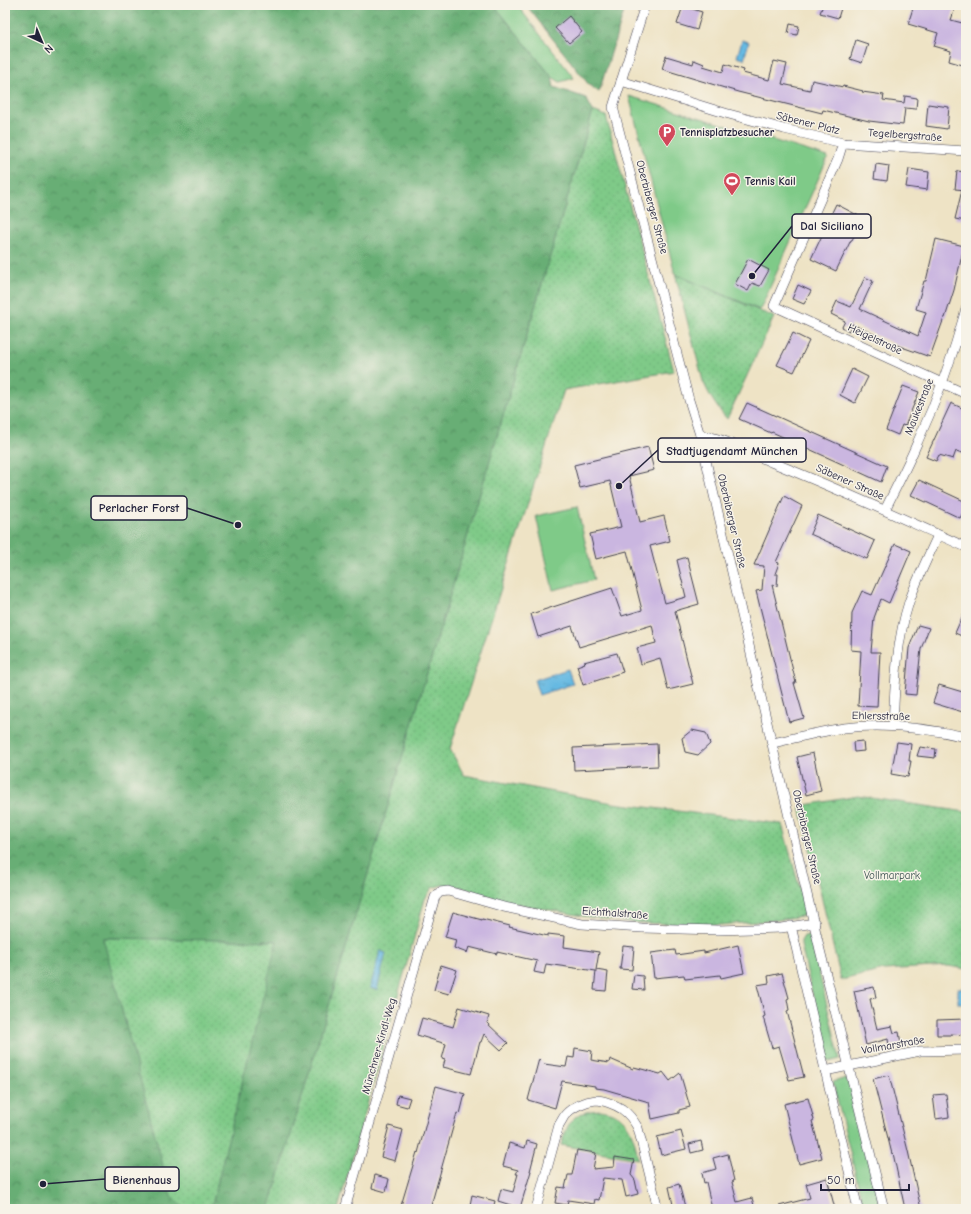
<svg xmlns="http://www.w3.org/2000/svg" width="971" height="1214" font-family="'Comic Neue',sans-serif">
<defs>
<pattern id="forest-crowns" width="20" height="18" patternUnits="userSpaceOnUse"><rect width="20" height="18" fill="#67ae74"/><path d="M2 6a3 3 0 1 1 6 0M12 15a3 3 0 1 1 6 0" fill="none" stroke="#548d60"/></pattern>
<pattern id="park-dots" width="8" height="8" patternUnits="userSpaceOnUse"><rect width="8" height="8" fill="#7fca88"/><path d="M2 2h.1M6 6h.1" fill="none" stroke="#6dad76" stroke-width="1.8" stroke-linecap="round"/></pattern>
<pattern id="water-ripples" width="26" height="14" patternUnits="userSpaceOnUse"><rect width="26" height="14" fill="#66b9e2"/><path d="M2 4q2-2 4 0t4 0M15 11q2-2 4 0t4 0" fill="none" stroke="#5496b8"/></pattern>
</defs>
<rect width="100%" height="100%" fill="#f7f3e8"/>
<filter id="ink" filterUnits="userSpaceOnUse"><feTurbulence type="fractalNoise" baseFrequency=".025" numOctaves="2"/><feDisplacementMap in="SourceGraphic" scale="8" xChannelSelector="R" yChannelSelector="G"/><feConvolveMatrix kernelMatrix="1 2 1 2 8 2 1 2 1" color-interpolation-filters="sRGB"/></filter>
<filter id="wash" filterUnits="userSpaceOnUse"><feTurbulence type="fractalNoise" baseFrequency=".012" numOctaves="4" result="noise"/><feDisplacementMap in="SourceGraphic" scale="16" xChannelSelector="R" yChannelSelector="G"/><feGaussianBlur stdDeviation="0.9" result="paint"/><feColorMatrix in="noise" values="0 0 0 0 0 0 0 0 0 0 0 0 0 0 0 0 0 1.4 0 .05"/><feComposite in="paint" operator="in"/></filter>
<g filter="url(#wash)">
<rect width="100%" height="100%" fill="#eee3c5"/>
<g fill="#7fca88" stroke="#507662">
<path d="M494 5H517L574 78 560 82 552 77Z"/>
<path d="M629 96 828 157 760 310 675 274Z"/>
<path d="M577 507 594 580 553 590 536 516Z"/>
<path d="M810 935 840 1059 828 1062 801 945V941L804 936Z"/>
<path d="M846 1078 853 1089 881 1209H864L833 1082Z"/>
</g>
<g fill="url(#forest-crowns)" stroke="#446858">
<path d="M5 5H494L552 77 554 87 586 98 593 111 269 1209H211L276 941 104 938 185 1209H5Z"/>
<path d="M526 5H626L599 92 589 85Z"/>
</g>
<g fill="url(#park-dots)" stroke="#507662">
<path d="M593 111 606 116 674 371 564 390 450 749 464 775 613 803 782 824 807 915 778 920 720 925 640 923 583 916 506 902 460 887 442 885 432 888 425 899 338 1209H269Z"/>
<path d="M675 274 774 317 727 419C716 407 709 395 703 381Z"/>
<path d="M858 796 966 812V969L948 966 884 970 841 980 800 806Z"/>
<path d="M103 938 277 941 211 1209H185L171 1196Z"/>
<path d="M601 1110C604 1111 609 1111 613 1113 631 1121 635 1141 638 1159L561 1145C569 1120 572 1112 601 1110Z"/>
</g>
<g fill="url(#water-ripples)" stroke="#446e8e">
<path d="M742 40 749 42 744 59 737 57Z"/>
<path d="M568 669 573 684 539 695 534 680Z"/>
<path d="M380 951 386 953 377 990 370 988Z"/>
<rect x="958" y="988" width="8" height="15"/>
</g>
<g id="blocks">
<g fill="#cab6e0">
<path d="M823 5H842L838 18 820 13Z"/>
<path d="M914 5H956L951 20 966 24V66L949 61 951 51 934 46 938 33 908 24Z"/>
<path d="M683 6 702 12 697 30 677 24Z"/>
<path d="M569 16 582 32 569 43 555 28Z"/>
<path d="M790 24 799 26 797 35 788 33Z"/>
<path d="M856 40 868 44 862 63 850 59Z"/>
<path d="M666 56 693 64 694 60 704 64 703 66 723 72 725 64 744 70 743 73 769 80 774 61 787 64 782 84 810 90 812 80 843 87V86L863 91 862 92 884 95 883 100 904 103 905 96 917 98 916 109 905 108 903 125 869 121 823 110 822 113 738 92 662 69Z"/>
<path d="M928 104 949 107 947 129 926 126Z"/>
<path d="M876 164 889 166 887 181 874 179Z"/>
<path d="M909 169 929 172 927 190 906 187Z"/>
<path d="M957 171 966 172V190L955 189Z"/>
<path d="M962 190H966V221L955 219Z"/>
<path d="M836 204 863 218 852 240H851L836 271 811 259 826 227H825Z"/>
<path d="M936 239 964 246 954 290 945 318H944L930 357 899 346 852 324 849 331 842 327 845 321 831 314 837 301 851 307 865 277 873 281 860 309 918 336 926 312 916 309 924 281H926Z"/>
<path d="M748 259 769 270 760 286 752 283 748 291 735 284Z"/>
<path d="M798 285 811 291 804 304 792 299Z"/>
<path d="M793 333 809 341 794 372 777 365Z"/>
<path d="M852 369 868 377 855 403 840 395Z"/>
<path d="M903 386 919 392 905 426 902 425 898 435 886 430Z"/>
<path d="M747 403 887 466 881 482 772 432 771 433 739 419Z"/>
<path d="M951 403 966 410V454L956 451 953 459 939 455 936 461 926 457Z"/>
<path d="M648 447 654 470 629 476 640 522 664 516 670 541 650 546 665 603 686 597 677 560 687 557 699 604 675 611 693 684 668 690 660 658 641 664 637 648 656 643 652 625 579 647 572 626 538 637 531 614 612 588 622 616 642 610 627 551 596 559 590 534 621 527 610 481 580 488 574 465Z"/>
<path d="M919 480 966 502V507L960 518 911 495Z"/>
<path d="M784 496 802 506 776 562 779 563 775 574H778L777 586 772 585 796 683H794L804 718 789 722 756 591 762 590 764 566 754 565Z"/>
<path d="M818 515 875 541 867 559 810 534Z"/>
<path d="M895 544 911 551 889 603 881 599 874 618 871 652H880L877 707 858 706 861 651 851 650 852 613 862 591 872 595Z"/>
<path d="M966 608V638L955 633Z"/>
<path d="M918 625 929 628 921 649 916 695 905 694 909 648Z"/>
<path d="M617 653 623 672 583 685 577 666 585 663 584 662Z"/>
<path d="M939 685 966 693V713L933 703Z"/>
<path d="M692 730 706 733 710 744 698 755 685 752 682 738Z"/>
<path d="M863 741 864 751 854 752 853 742Z"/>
<path d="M897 742 911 744 909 761H911L908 777 891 774Z"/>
<path d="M657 744 658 766 574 770 573 748Z"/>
<path d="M920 747 936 749 935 758 917 756Z"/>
<path d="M813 753 821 791 806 795 797 757Z"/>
<path d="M453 912 482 920V919L510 926 509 927 548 936V934L565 936 564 947 599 952 596 970 608 972 606 991 594 990 596 971 546 964 544 974 534 972 537 961 497 952V954L469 947 467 953 454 948 456 940 445 937Z"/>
<path d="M738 945 744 973 721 978 720 975 685 979 684 975 654 978 651 953 675 950 676 955 704 951V953Z"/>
<path d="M623 946 634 947 632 970 620 969Z"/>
<path d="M441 965 457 970 449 994 434 990Z"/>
<path d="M782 973 789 998 787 999 789 1010 787 1011 804 1077 789 1080 779 1046 772 1048 763 1017 765 1016 757 985 769 983 768 976Z"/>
<path d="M634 975 643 976 644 990 632 989Z"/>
<path d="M874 987 876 998 870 999 877 1029 892 1026 894 1033 899 1032 901 1044 889 1046 888 1039 866 1045 854 991Z"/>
<path d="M459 1007 489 1016 487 1023 508 1043 501 1050 484 1034 481 1042H480L471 1074 443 1067 445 1060 442 1059 446 1044 417 1035 422 1018 453 1027Z"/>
<path d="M966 1019V1035L951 1034V1035H937V1020Z"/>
<path d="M575 1048 592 1051 591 1060 609 1063 610 1059 633 1069 634 1067 660 1074 663 1072 670 1081 680 1073 690 1107 679 1110V1113L652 1119 649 1102 604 1089 595 1088V1086L562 1081 555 1108 528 1100 539 1059 544 1064 566 1067 568 1057 574 1058Z"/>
<path d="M889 1075 908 1151 921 1209H905L893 1153 892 1154 873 1079Z"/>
<path d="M436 1086 465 1094 460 1114 457 1113 430 1209H400L417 1152 418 1153Z"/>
<path d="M946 1094 949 1117 936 1119 933 1095Z"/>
<path d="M398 1095 410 1098 407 1107 396 1104Z"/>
<path d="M808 1098 814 1120 812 1121 822 1158 799 1164 784 1104Z"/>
<path d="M389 1126 403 1130 395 1161 381 1157Z"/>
<path d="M681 1131 686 1149 661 1155 657 1137Z"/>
<path d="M527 1141 537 1144 530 1171H531L520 1208 498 1201 501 1189 513 1192 518 1174H516L518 1170 503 1166 509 1143 525 1148Z"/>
<path d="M701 1141 703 1150 691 1153 689 1144Z"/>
<path d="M577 1150 596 1153 593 1169 614 1167 615 1157 634 1160 631 1175 635 1180 638 1194 626 1197 622 1180 603 1178 599 1200 595 1199 594 1204 568 1200 567 1205 555 1203 558 1187 565 1188 568 1175H572Z"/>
<path d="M728 1154 734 1181 732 1182 737 1202 752 1198 755 1209H712L706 1182 704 1183 702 1173 716 1169 713 1158Z"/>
<path d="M375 1175 389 1179 386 1192 372 1188Z"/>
<path d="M827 1178 835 1209H780L779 1206 810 1198 806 1184Z"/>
<path d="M679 1184 685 1207 674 1209 669 1187Z"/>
<path d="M472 1195 495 1201 493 1209H484L470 1205Z"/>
</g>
</g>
</g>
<g filter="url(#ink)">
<use href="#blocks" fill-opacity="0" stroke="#413f50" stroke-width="1"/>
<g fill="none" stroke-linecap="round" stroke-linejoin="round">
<defs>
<g id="street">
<path d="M645 5 613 107 689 400 700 435 820 950 884 1209"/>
<path d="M621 81 725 113 784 129 843 143 966 151"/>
<path d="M843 143 838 159 774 306 966 394"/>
<path d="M700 435C725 438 748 452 771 462 837 488 901 518 966 547"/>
<path d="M885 510C896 487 908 465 918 441 937 400 954 352 966 309"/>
<path d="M893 726C895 685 896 642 909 602 917 579 928 557 938 535"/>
<path d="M772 743C795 738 822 731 844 728 885 723 926 728 966 737"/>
<path d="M791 926 858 1209"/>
<path d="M825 1071 920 1051 966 1050"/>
<path d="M345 1209 435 897 440 892 448 891 504 907 582 924 642 928 718 930 781 928 815 923"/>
<path d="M536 1209 559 1125C561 1122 563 1118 565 1115 572 1107 585 1101 596 1100 603 1100 616 1105 622 1109 629 1114 634 1121 638 1128L658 1209"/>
</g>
</defs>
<use href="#street" stroke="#413f50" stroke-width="10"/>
<use href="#street" stroke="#fff" stroke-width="9"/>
</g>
</g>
<defs>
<symbol id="parking-pin" viewBox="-11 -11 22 30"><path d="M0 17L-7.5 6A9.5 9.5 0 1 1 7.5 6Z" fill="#d1495b" stroke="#f7f3e8"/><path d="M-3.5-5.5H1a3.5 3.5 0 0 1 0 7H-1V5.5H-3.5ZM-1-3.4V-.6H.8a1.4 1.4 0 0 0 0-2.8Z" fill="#fff"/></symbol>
<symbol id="stadium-pin" viewBox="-11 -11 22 30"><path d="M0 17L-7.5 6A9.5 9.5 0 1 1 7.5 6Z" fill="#d1495b" stroke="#f7f3e8"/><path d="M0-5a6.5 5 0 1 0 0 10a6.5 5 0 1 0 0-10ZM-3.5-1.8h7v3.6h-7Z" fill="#fff"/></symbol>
</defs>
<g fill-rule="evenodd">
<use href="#parking-pin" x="657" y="122" width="20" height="27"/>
<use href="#stadium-pin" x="722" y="171" width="20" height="27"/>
</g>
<g text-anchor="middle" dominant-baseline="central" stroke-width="3" stroke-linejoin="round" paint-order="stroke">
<g font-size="11" fill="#22223b" stroke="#f7f3e8">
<text transform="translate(808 123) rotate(14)">Säbener Platz</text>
<text transform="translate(905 135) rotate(4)">Tegelbergstraße</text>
<text transform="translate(652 207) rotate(75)">Oberbiberger Straße</text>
<text transform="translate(875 339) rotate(25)">Heigelstraße</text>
<text transform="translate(919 407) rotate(-68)">Maukestraße</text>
<text transform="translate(850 482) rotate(24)">Säbener Straße</text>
<text transform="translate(732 521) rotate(77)">Oberbiberger Straße</text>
<text transform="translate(881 716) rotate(1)">Ehlersstraße</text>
<text transform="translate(807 837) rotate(77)">Oberbiberger Straße</text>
<text transform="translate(615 913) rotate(4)">Eichthalstraße</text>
<text transform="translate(893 1045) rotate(-10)">Vollmarstraße</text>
<text transform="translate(379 1046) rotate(-74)">Münchner-Kindl-Weg</text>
</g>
<g font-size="11" font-weight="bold" fill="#22223b" stroke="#f7f3e8" text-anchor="start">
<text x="680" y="132">Tennisplatzbesucher</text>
<text x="745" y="181">Tennis Kail</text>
</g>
<g font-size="11" fill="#3e5452" stroke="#f7f3e8">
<text x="892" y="875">Vollmarpark</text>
</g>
</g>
<path fill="none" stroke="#22223b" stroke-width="1.5" d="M752 276L792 226M619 486L658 450M238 525L187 508M43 1184L105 1179"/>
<g fill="#22223b" stroke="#f7f3e8" stroke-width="1.5">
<circle cx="752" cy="276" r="4"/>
<circle cx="619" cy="486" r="4"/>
<circle cx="238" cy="525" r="4"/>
<circle cx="43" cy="1184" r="4"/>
</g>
<g fill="#f7f3e8" stroke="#22223b" stroke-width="1.5">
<rect x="792" y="214" width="79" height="24" rx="4"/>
<rect x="658" y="438" width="148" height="24" rx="4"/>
<rect x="91" y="496" width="96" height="24" rx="4"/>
<rect x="105" y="1167" width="74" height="24" rx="4"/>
</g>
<g font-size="12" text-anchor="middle" font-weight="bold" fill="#22223b">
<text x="832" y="230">Dal Siciliano</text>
<text x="732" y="455">Stadtjugendamt München</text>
<text x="139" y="512">Perlacher Forst</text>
<text x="142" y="1184">Bienenhaus</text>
</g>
<rect width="971" height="1214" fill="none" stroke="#f7f3e8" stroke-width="20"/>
<g transform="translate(42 42) rotate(136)" stroke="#f7f3e8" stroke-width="3" paint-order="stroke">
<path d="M0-3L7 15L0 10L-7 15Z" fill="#22223b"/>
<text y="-6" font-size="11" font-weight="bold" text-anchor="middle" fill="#22223b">N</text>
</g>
<path d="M821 1184v6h88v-6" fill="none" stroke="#22223b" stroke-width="2"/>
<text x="827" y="1184" font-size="12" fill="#22223b" stroke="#f7f3e8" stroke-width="3" paint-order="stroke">50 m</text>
</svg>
